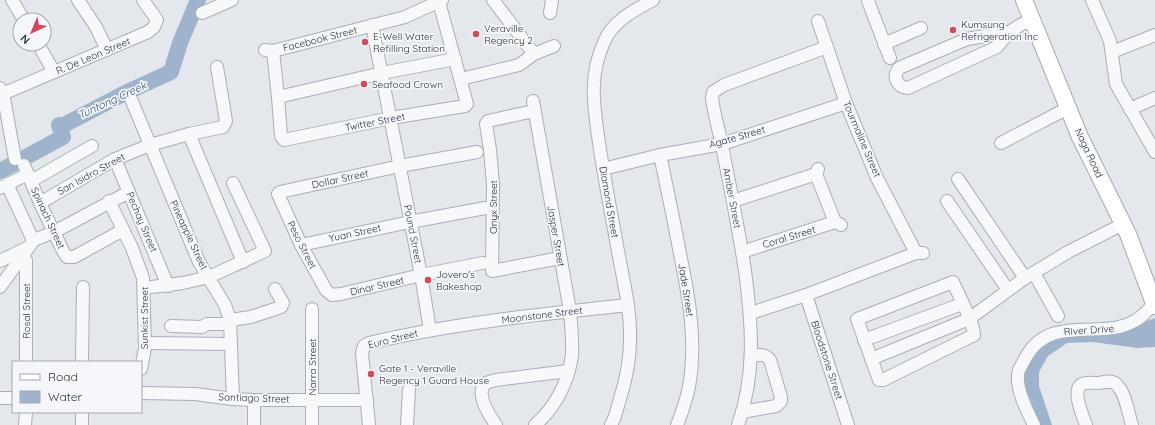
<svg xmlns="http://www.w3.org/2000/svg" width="1155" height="425" font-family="Quicksand,sans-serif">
<rect width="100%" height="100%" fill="#e4e7ec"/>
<path fill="#9fb4cc" d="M1155 318V347L1138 348 1092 342 1067 343 1048 356 1039 372V386L1052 425H1040L1022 379V374L1039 350 1054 339 1078 334 1120 333 1127 331 1138 324Z"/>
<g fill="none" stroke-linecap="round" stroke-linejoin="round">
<path stroke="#9fb4cc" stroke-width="16" d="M0 171 63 137 59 125 62 126 125 93 171 72 180 43 198 0"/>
<defs>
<g id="minor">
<path d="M12 0 24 20"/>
<path d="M78 0 96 27 107 50"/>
<path d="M493 0 534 54"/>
<path d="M1092 0 1110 41 1116 84 1155 152"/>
<path d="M868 1 890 58"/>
<path d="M202 13 232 0"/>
<path d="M550 13 552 0"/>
<path d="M818 21 846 103 877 178 916 253"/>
<path d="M372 25 421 275 430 330"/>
<path d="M1009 32 967 39 899 68C892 77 897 87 908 88L997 47 1009 32 1022 24 1032 21"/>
<path d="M38 44 54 72"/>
<path d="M884 44 921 28"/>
<path d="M265 50 273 51 405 17 442 0"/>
<path d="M273 51 278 97 281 136 284 140 391 118 465 106 467 104 439 2"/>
<path d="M1112 52 1155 35"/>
<path d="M461 79 519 65 534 54 554 46"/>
<path d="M0 88 3 93 15 159"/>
<path d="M0 95 148 32 154 27 157 20 143 0"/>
<path d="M278 97 382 73 455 59"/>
<path d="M131 99 199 262 225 305 230 320 233 399"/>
<path d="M533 101 570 311C571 326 573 340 572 355 569 381 555 408 535 425"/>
<path d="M1130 109 1155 98"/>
<path d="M534 111 488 121 486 124 490 150 493 184 492 271 560 258"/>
<path d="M189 134 243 262"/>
<path d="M1001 143 1068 108"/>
<path d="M477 152 400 166 280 192 278 194 301 245 326 290 332 295 341 294 421 275 483 263"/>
<path d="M660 155C667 188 674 221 680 254 689 297 697 342 689 387 686 400 682 413 677 425"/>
<path d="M115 159 168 286"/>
<path d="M24 165 40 203 63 251 67 257H74L123 230"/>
<path d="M603 169 660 155 722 144 846 103"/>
<path d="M816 174 835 222"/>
<path d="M958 179 1025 278"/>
<path d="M31 181 92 146"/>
<path d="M7 184 32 238 34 240"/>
<path d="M0 188 28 174"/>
<path d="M109 201 132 248 143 278 145 348 141 369"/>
<path d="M733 201 816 174 818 169"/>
<path d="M947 201 1008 290"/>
<path d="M40 203 115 159 150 145 189 134 223 127 226 121 217 67"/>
<path d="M34 240 54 232 129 192"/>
<path d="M301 245 410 222 485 208"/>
<path d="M742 252 835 222 841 225"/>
<path d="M26 260V362"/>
<path d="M0 261 27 248"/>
<path d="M1034 273 1058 316"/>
<path d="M953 282C958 294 974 323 974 335L883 380H879L857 319Z"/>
<path d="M0 287 34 240"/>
<path d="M144 288 183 283 209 277 265 251 233 183"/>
<path d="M806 295 848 425"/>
<path d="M751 313 806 295 916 253H923"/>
<path d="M230 320 251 317 281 307 283 303 275 289"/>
<path d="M171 326 202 327 207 324H231"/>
<path d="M864 340 962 304"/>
<path d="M145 343 231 344"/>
<path d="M871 359 969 319 1025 278 1068 252 1123 224"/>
<path d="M82 362 83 287"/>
<path d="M141 393 195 394 233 399 254 400H367"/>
<path d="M0 398H13"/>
<path d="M742 412 776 406 781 401V397L770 360C765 353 759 355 751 356"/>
<path d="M25 425 26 412"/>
<path d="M82 425V412"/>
<path d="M254 425V400"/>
<path d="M312 425V309"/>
<path d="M369 425 362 353 364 346 369 343C454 323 542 314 628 305"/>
<path d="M407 425 409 390"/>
<path d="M496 425C490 416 474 393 486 383 488 382 493 381 496 380L568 371"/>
<path d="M611 425C616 417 617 408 620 399 626 380 630 360 630 340 631 314 625 288 620 262 613 223 605 183 599 143 594 107 588 75 605 40 614 20 635 10 653 0"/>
<path d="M738 425C756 374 752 324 745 271 739 231 731 191 723 151 720 133 714 116 712 98L713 92 724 85 827 47"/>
<path d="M1034 425C1027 411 1014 386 1019 370 1021 366 1024 361 1026 357 1053 308 1113 348 1146 312 1149 309 1154 305 1155 300"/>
<path d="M1086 425C1083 416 1071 390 1082 384 1087 382 1093 383 1098 383 1104 382 1111 380 1116 384 1126 393 1128 413 1132 425"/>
</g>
<path id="major" d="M1024 0 1080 137 1128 234 1155 306"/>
</defs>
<use href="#minor" stroke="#a9aeb7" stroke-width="14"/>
<use href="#major" stroke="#a3abb8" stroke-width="18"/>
<use href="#minor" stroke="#f7f8fa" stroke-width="12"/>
<use href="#major" stroke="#fff" stroke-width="16"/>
</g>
<g fill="#d1495b" stroke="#f4f6f9" stroke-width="1.5">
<circle cx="953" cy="30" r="4"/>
<circle cx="476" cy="34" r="4"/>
<circle cx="365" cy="42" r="4"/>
<circle cx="364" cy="84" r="4"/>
<circle cx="428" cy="280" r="4"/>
<circle cx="371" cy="374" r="4"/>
</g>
<g text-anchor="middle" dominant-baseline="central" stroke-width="3.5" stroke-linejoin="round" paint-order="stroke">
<g font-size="10" fill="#2b3445" stroke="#f4f6f9" text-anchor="start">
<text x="961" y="24">Kumsung<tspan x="961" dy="12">Refrigeration Inc</tspan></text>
<text x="484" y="28">Veraville<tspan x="484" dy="12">Regency 2</tspan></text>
<text x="373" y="36">E-Well Water<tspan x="373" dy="12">Refilling Station</tspan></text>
<text x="372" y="84">Seafood Crown</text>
<text x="436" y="274">Jovero's<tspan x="436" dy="12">Bakeshop</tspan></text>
<text x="379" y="368">Gate 1 - Veraville<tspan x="379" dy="12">Regency 1 Guard House</tspan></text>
</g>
<g font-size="10" fill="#2b3445" stroke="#f4f6f9">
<text transform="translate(320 39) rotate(-14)">Facebook Street</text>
<text transform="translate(93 56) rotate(-23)">R. De Leon Street</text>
<text transform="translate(375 122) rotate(-11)">Twitter Street</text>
<text transform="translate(737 137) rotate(-16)">Agate Street</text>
<text transform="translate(862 139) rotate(67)">Tourmaline Street</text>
<text transform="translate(1089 153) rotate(65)">Naga Road</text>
<text transform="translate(91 174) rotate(-29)">San Isidro Street</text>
<text transform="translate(340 179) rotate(-12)">Dollar Street</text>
<text transform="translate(732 198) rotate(79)">Amber Street</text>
<text transform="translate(609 202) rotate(80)">Diamond Street</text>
<text transform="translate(493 207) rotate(-90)">Onyx Street</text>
<text transform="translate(48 218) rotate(65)">Spinach Street</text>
<text transform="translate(142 222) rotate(67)">Pechay Street</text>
<text transform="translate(355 233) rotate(-12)">Yuan Street</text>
<text transform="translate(413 234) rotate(79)">Pound Street</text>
<text transform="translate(189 235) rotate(65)">Pineapple Street</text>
<text transform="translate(556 236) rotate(80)">Jasper Street</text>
<text transform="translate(789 237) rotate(-17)">Coral Street</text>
<text transform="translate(302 245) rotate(63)">Peso Street</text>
<text transform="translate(377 286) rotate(-13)">Dinar Street</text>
<text transform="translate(686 290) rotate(81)">Jade Street</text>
<text transform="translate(26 311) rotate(-90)">Rosal Street</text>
<text transform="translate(542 315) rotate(-7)">Moonstone Street</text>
<text transform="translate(144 318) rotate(-90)">Sunkist Street</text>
<text transform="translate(1089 330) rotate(-4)">River Drive</text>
<text transform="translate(393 339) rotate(-14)">Euro Street</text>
<text transform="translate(827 360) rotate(72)">Bloodstone Street</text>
<text transform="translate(312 367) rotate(-90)">Narra Street</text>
<text transform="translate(254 398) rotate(2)">Santiago Street</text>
</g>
<g font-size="11" font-style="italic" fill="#34527a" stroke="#f4f6f9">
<text transform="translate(112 100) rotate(-25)">Tuntong Creek</text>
</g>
</g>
<rect x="12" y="361" width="130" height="52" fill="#f4f6f9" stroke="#a4a8b1"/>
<rect x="20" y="374" width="20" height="6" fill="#ffffff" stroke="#a4a8b1"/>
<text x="48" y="381" font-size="12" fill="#2b3445">Road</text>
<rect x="20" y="391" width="20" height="12" fill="#9fb4cc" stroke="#a4a8b1"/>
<text x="48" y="401" font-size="12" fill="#2b3445">Water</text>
<g transform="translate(32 32) rotate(224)"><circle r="19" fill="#f4f6f9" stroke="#a4a8b1"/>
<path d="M0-3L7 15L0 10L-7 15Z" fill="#d1495b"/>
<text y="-6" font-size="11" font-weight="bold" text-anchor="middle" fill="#2b3445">N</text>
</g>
</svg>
